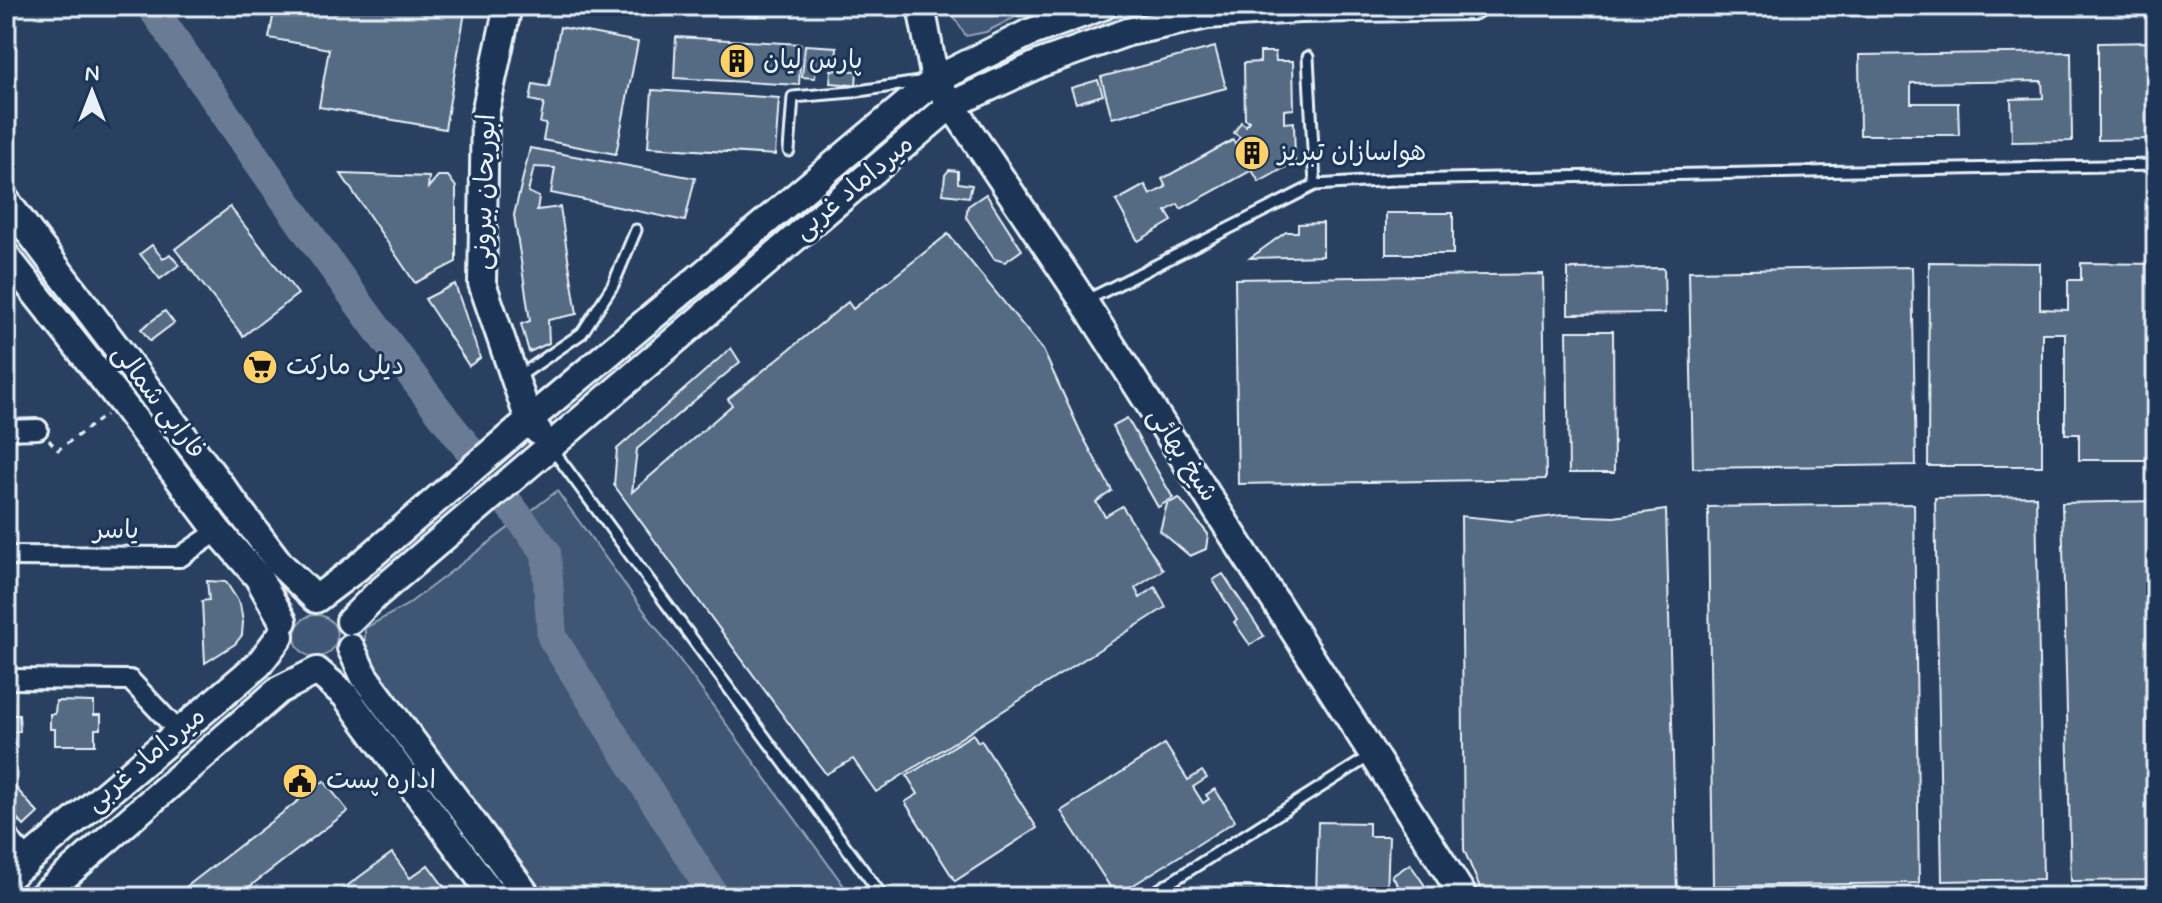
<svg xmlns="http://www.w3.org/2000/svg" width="2162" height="903" font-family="Mynerve,'Playpen Sans Arabic',sans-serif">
<rect width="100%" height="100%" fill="#294061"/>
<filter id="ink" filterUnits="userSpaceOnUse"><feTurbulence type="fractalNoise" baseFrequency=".0125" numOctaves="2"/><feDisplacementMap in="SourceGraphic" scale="16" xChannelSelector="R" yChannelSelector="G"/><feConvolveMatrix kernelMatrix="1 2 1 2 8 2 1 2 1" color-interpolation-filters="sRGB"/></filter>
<g filter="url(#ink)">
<g fill="#415774" stroke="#94a4b6" stroke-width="2">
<path d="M947 6H1037L986 32 966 36Z"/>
<path d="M1146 6H1192L991 73V64C1041 39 1092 20 1146 6Z"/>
<path d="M557 491 852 897H543L365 656V628L407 605Z"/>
<circle cx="316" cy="636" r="21"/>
</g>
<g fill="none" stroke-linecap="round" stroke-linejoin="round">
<g stroke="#6b7c95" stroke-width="30">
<path d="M151 6C254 155 355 305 467 447"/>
<path d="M508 503 546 552 552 637 715 897"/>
</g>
</g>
<g fill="#556a83" stroke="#e8f1f8" stroke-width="2">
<path d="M275 6H466L445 129 319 107 329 49 269 38Z"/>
<path d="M608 6H760L759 16Z"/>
<path d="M560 27 638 42 616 154 543 140 546 124 540 123 544 103 530 100 533 84 549 87Z"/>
<path d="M676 37 801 44 799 85 674 78Z"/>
<path d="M2156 42V139L2098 140V43Z"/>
<path d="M805 45 837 47 836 61 823 59 822 66H816L815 78 802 77Z"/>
<path d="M1215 47 1226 88 1112 118 1101 77Z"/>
<path d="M1260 52H1275L1276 61H1293L1294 109 1284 110V123L1294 122 1295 162 1259 182 1252 170 1181 209 1178 204 1166 211 1172 221 1138 241 1116 201 1145 185 1150 195 1166 187 1162 179 1233 140 1235 144 1240 137 1234 133 1241 122 1246 126 1249 121 1245 119 1244 63 1260 62Z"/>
<path d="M2071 52 2072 141 2012 142 2011 99 2043 98 2042 81 1911 83V103H1958L1959 135H1860L1859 55Z"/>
<path d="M831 70 857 71 856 85 830 83Z"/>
<path d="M1098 80 1103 95 1076 103 1071 88Z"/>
<path d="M652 90 779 98 775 155 648 147Z"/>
<path d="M530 148 695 178 685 221 551 193 555 168 534 167 528 192 539 197 537 210 560 207 577 314 548 320 549 343 529 352 521 324 530 321 514 215Z"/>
<path d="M949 170 958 171V183L972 185 969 197 943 194 945 175Z"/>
<path d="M341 174 429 177 428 188 438 176H448L456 187V262L415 283Z"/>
<path d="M986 194 1022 250 1005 262 994 259 966 217 968 206Z"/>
<path d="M230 207 298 294 243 336 175 249Z"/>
<rect x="1386" y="213" width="67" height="41"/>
<path d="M1323 223V256L1250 258 1286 232H1298V224Z"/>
<path d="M948 234 1043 350 1081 433 1112 491 1096 502 1105 516 1122 506 1163 570 1135 588 1140 598 1155 587 1166 607 876 792 853 759 826 774 614 485 617 449 731 348 740 362 637 449 632 492 732 405 728 399 848 302 853 309Z"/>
<path d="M152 245 163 259 170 254 179 265 160 279 140 254Z"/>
<path d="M1929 262 2040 263V309L2068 310V280H2081V263L2156 264V460H2079V434H2065V333H2042V466H1928Z"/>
<path d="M1912 267 1916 465 1693 468 1689 271Z"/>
<path d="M1664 268 1665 313 1568 314V269Z"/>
<path d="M1543 274 1546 479 1238 484 1235 279Z"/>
<path d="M455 284 480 358 469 366 425 299Z"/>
<path d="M165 311 174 323 150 341 141 329Z"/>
<path d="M1567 331H1613L1614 473H1569Z"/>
<path d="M1127 418 1173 498 1158 507 1112 426Z"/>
<path d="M2036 496 2043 879 1942 881 1935 498Z"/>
<path d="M1179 498 1208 534 1206 549 1190 556 1160 531 1167 504Z"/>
<path d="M2156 501V880L2071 881 2062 503Z"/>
<path d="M1914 504 1919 883 1713 886 1708 507Z"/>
<path d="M1666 510 1677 895 1660 897H1484L1464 850 1461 516 1512 521 1563 515 1614 517Z"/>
<path d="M1223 574 1264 636 1250 645 1234 622 1237 620 1213 580Z"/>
<path d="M207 581 226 582 240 604 243 622 242 635 235 644 205 663 202 601 209 600Z"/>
<path d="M6 701H13V715H19L20 731 13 732 14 746H6Z"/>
<path d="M56 701 94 702V715H101V729H95V745H55V729H50V714H55Z"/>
<path d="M973 734 978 742 981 740 1037 828 955 881 905 802 918 794 907 776Z"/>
<path d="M1165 744 1188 780 1202 771 1207 778 1193 787 1203 803 1209 799 1206 795 1215 789 1235 821 1116 896 1061 811Z"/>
<path d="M8 779 38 813 24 826 6 806V781Z"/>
<path d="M324 781 348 811 236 897H173Z"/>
<path d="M1318 822 1369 823V836H1389L1387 897H1316Z"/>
<path d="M392 853 410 878 428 865 451 896 332 897Z"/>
<path d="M1410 864 1430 893 1424 897H1406L1392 876Z"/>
<path d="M1230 886 1290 888V897H1229Z"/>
</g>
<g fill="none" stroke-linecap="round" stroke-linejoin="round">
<defs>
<g id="lane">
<path d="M1308 57 1315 185"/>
<path d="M789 151 793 97 852 92 919 82"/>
<path d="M1087 300 1315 185 1396 180 2156 165"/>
<path d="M518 377 582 333 613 285 636 230"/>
<path d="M552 449 883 897"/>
<path d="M1147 897 1370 756"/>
</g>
<g id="street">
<path d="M6 430 38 429"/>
<path d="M6 556 180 557 218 531"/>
<path d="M6 679 130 680 179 732"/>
</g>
<g id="secondary">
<path d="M508 6 485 113 482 283 529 420 538 431"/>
<path d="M921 6 935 80 1084 302 1464 897"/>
<path d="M6 201 280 564 316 599 357 568 529 420 935 80 1029 33 1103 6"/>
<path d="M6 256 122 403 218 531 258 577 283 621"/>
<path d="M350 621 377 594 951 105 1041 63 1128 32 1207 15 1300 9 1472 6"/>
<path d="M351 648 364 676 528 897"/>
<path d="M6 841 26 863"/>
<path d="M6 879 259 664 280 636"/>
<path d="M41 897 279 690 317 671 345 695 494 897"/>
</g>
</defs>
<use href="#lane" stroke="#e8f1f8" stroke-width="15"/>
<use href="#street" stroke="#e8f1f8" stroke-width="24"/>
<use href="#secondary" stroke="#e8f1f8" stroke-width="32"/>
<path stroke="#e8f1f8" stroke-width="3" stroke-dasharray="6 6" stroke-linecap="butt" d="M49 440 58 450 106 415"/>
<use href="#lane" stroke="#1d3557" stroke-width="9"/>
<use href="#street" stroke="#1d3557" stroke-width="18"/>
<use href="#secondary" stroke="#1d3557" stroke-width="26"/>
</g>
</g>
<defs>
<symbol id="building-disc" viewBox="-11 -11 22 22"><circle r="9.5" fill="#ffd166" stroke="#1d3557"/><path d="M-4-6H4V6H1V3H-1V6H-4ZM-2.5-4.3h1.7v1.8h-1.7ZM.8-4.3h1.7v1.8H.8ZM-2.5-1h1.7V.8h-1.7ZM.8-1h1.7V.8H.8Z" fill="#111"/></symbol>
<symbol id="supermarket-disc" viewBox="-11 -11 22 22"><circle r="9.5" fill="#ffd166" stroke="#1d3557"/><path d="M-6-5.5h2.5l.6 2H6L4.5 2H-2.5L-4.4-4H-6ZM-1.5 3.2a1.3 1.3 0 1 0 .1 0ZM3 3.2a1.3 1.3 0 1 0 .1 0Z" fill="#111"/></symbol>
<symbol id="civic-disc" viewBox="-11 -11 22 22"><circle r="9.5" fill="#ffd166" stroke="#1d3557"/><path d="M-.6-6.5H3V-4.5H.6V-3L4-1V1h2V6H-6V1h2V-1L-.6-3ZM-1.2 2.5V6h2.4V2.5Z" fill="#111"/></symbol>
</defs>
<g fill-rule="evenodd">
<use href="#building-disc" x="717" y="41" width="40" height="40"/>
<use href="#building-disc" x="1232" y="133" width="40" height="40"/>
<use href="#supermarket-disc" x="240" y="347" width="40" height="40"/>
<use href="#civic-disc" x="280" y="761" width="40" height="40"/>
</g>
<g text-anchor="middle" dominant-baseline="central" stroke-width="6" stroke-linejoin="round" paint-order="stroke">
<g font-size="26" fill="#e8f1f8" stroke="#1d3557" text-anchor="start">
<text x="763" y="61">پارس لیان</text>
<text x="1278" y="153">هواسازان تبریز</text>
<text x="286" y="367">دیلی مارکت</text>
<text x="326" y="781">اداره پست</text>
</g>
<g font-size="26" fill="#e8f1f8" stroke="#1d3557">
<text transform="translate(854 188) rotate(-40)">میرداماد غربی</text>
<text transform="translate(485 192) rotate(-88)">ابوریحان بیرونی</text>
<text transform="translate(158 402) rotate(53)">فارابی شمالی</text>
<text transform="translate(1182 455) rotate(57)">شیخ بهائی</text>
<text x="116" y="531">یاسر</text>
<text transform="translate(146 760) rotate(-40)">میرداماد غربی</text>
</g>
</g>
<rect width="2162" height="903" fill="none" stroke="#1d3557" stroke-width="32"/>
<rect x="16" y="16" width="2130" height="871" fill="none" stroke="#e8f1f8" stroke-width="3" filter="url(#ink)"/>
<g transform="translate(92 92)" stroke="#1d3557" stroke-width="6" paint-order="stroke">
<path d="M0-6L14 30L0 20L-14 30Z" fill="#e8f1f8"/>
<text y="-12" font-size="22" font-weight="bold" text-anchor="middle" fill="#e8f1f8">N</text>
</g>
</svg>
